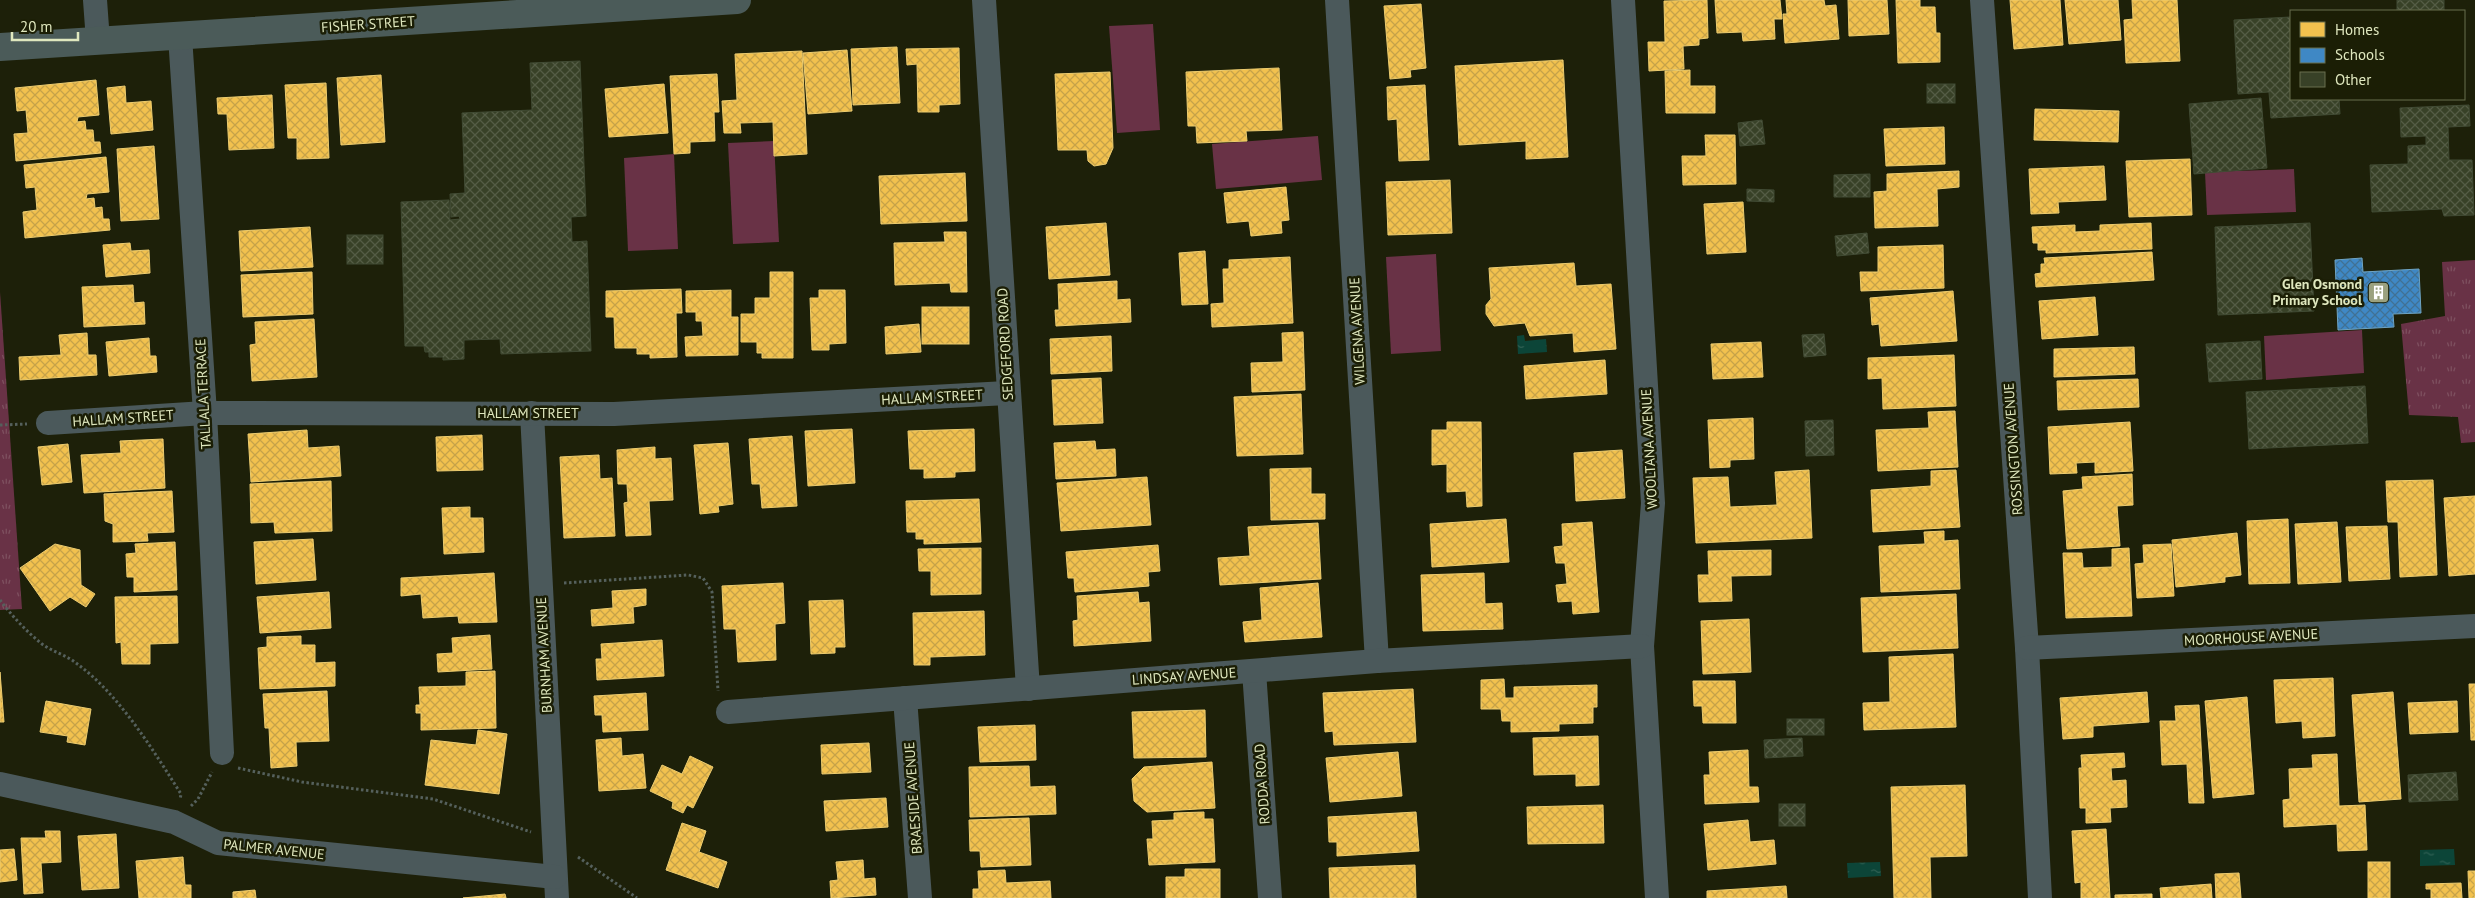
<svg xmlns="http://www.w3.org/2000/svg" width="2475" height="898" font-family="'PT Sans',sans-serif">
<defs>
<pattern id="park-tufts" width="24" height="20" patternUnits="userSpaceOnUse" patternTransform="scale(1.25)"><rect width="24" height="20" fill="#693246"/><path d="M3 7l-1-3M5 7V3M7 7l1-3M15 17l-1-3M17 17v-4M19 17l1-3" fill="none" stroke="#7e505f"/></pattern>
<pattern id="water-ripples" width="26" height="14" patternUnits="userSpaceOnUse" patternTransform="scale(1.25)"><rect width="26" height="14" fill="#0c4538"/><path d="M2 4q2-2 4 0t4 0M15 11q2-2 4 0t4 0" fill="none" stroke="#2f6053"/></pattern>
<pattern id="homes-cross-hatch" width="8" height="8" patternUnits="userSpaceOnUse" patternTransform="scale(1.25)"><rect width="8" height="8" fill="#f2c14e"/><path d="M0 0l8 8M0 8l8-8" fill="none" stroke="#c6a249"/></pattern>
<pattern id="schools-cross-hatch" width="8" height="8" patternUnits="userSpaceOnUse" patternTransform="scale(1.25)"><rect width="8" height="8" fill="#3f88c5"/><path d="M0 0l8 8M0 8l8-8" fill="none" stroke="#407194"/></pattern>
<pattern id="building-cross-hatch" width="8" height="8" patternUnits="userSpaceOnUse" patternTransform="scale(1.25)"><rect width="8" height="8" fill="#384127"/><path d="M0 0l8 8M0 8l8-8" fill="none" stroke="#545c45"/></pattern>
</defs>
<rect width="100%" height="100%" fill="#1d2009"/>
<g fill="#693246">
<path d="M1153 24 1160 130 1117 133 1109 26Z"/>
<path d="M1318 136 1322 180 1216 189 1212 144Z"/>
<path d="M774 141 779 242 733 244 728 143Z"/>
<path d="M674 154 678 249 628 251 624 158Z"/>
<path d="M2294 169 2296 212 2207 215 2205 172Z"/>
<path d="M1436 254 1441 351 1391 354 1386 257Z"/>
<path d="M2362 330 2364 373 2266 380 2264 336Z"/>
</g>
<g fill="url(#park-tufts)">
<path d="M2475 260V442L2461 443 2458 417 2409 415 2401 324 2445 316 2442 262Z"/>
<path d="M0 292 22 609 0 610Z"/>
</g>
<g fill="url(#water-ripples)">
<path d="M1524 335 1525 341 1546 339 1547 352 1518 354 1517 336Z"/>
<path d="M2454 849 2455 865 2420 866V850Z"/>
<path d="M1880 862 1881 876 1848 878 1847 863Z"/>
</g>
<g fill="url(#homes-cross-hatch)" stroke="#eccc70">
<path d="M1707 0 1708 38 1699 39V45L1683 46 1684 69 1649 71 1648 42H1665L1664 1Z"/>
<path d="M1715 0H1780L1782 19H1774L1775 39 1743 41 1742 32 1717 33Z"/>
<path d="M1786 0H1824L1825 6 1836 5 1839 39 1785 43 1783 14H1787Z"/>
<path d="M1848 0H1887L1889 34 1849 36Z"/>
<path d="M1896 0H1920V7H1935L1936 33H1940V62L1898 63Z"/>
<path d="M2010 0H2060L2063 45 2014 49Z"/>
<path d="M2065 0H2118L2121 40 2069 44Z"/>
<path d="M2132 0H2177L2180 61 2126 63 2124 20 2133 19Z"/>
<path d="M1421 4 1426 68 1410 70 1411 77 1390 79 1384 6Z"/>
<path d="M897 47 900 103 853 105 851 49Z"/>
<path d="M959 48 960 104 939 105V112H918L917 64 907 65 906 49Z"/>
<path d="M847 50 852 111 808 114 803 53Z"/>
<path d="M802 51 807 154 774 156 773 122 740 123 741 133H724L722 101 737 100 735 54Z"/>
<path d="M1563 60 1568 157 1526 159V141L1459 145 1455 66Z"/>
<path d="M1279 68 1282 130 1246 131 1247 141 1197 143 1196 126H1188L1186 72Z"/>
<path d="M1690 70V86H1715V113H1666L1665 71Z"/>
<path d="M1110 72 1113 148 1106 164 1094 166 1088 161 1087 150H1058L1055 74Z"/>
<path d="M717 74 719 112H714L715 141 690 142V153L674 154 670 76Z"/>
<path d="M381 75 385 142 341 145 337 78Z"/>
<path d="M96 80 99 115 78 117 77 122 85 121 86 130H93L94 142H100L101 153 16 161 14 134 28 133 26 110 17 111 15 88Z"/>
<path d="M326 83 329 158 297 159V138H288L285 85Z"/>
<path d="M664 84 668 133 609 137 605 89Z"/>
<path d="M1425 85 1429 160 1399 161 1397 119 1388 120 1387 87Z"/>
<path d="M125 86 126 103 151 101 153 130 111 134 107 88Z"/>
<path d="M272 95 274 148 229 150 227 114H218L217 98Z"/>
<path d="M2035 109 2119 111 2118 142 2034 140Z"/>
<path d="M1944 127 1945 164 1886 166 1884 129Z"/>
<path d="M1705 135H1735L1736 184 1683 185 1682 156H1706Z"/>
<path d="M154 146 159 219 121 221 117 149Z"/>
<path d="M106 157 109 192 87 194 86 199 94 198 95 208 102 207 103 219H109L110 230 25 238 23 212 37 210 35 187 26 188 24 165Z"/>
<path d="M2190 159 2192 215 2129 217 2126 161Z"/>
<path d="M2104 166 2106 200 2058 202 2059 213 2031 214 2029 169Z"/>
<path d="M1959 171V187L1937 189 1938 226 1875 228 1874 192 1887 191V174Z"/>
<path d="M965 173 967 221 881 224 879 176Z"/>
<path d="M1450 180 1452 233 1388 235 1386 182Z"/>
<path d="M1286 187 1289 220 1281 221 1282 233 1251 236 1249 221 1227 223 1224 193Z"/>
<path d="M1743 202 1746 252 1707 254 1704 204Z"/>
<path d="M1106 223 1110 275 1049 279 1046 227Z"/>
<path d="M2151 223 2152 249 2046 253V250H2038V243H2033L2032 227 2075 225V232L2100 231V225Z"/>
<path d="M310 227 313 267 241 271 239 231Z"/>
<path d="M944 232H966L967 292H951L950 283 895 285 894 243 945 242Z"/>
<path d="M130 243 131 251 149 250 150 273 106 277 103 245Z"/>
<path d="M1943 245 1944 288 1861 291 1860 272H1878V247Z"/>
<path d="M1205 251 1208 304 1182 305 1179 253Z"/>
<path d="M2152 252 2154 280 2036 287 2035 274 2041 273V264H2045L2044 258Z"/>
<path d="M1290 257 1293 323 1212 327 1211 304 1224 303 1223 269H1229V260Z"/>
<path d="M1574 263 1576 286 1611 284 1616 349 1574 352 1573 333 1530 336 1525 323 1494 326 1486 314V305L1491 299 1489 268Z"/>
<path d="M312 272 313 314 243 317 241 275Z"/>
<path d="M770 272H793V358H762V353H757V342H741V314H755V298H770Z"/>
<path d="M1117 281V300L1130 299 1131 322 1056 326 1055 310H1059L1058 284Z"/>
<path d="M133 285 134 303 144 302 145 324 84 327 82 287Z"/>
<path d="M681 289 682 313H676L677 357 650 358V354H637V348H615L614 317H606V291Z"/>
<path d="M731 290V317H738V355L686 356 685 337 703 336 702 321H696V312H686V291Z"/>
<path d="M819 290H845L846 343 829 344V350H812L810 298H819Z"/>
<path d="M1953 291 1957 341 1881 346 1879 324 1872 325 1870 298Z"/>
<path d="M2095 297 2098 335 2042 339 2039 301Z"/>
<rect x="922" y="307" width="47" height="37"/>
<path d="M314 319 317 377 252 381 250 345 256 344 255 322Z"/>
<path d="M919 324 921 352 886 354 885 327Z"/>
<path d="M1303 332 1305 390 1252 392 1251 363 1283 362 1282 333Z"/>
<path d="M87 333 88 355H96L97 375 20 380 19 357 61 355 59 335Z"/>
<path d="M1111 336 1112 371 1051 374 1050 339Z"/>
<path d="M149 338 150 356H156L157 372 109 376 106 342Z"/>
<path d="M1761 342 1763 377 1713 379 1711 344Z"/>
<path d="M2134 347 2135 374 2054 377V349Z"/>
<path d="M1954 355 1956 406 1883 409 1882 378 1868 379V358Z"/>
<path d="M1605 360 1607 394 1526 399 1524 366Z"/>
<path d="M1101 378 1103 423 1054 425 1052 380Z"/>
<path d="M2138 379 2139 407 2058 410 2057 381Z"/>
<path d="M1301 394 1303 454 1237 456 1234 397Z"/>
<path d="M1955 411 1958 467 1878 471 1876 430 1929 428 1928 412Z"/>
<path d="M1753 418 1754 459 1730 460V467L1710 468 1708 420Z"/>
<path d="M1447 422H1481L1482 506 1467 507 1466 491 1447 492V464L1432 465V430H1447Z"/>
<path d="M2130 422 2133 471 2095 473V462L2076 463 2077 473 2050 474 2048 427Z"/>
<path d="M852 429 855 483 808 486 805 431Z"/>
<path d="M974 429 975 471 955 472V477L924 478V469H910L908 431Z"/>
<path d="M307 430 308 448 339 446 341 476 251 482 248 434Z"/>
<path d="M482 435 483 470 437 471 436 437Z"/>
<path d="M792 436 797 506 762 508 760 484H752L749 439Z"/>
<path d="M163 439 165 488 84 493 81 455 121 453 120 441Z"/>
<path d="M1095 441 1096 450 1115 449 1116 476 1056 479 1054 443Z"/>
<path d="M728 443 733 504 718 506 719 512 700 514 694 445Z"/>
<path d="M68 444 72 482 42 485 38 447Z"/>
<path d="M655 447V459L671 458 673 500 649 501 651 535 626 536 624 503 628 502 627 484H618L617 450Z"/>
<path d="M1622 450 1625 498 1576 501 1574 453Z"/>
<path d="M599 455 600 479 612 478 615 536 564 538 560 457Z"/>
<path d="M1311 468V494H1325V519L1271 520 1270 469Z"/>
<path d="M1809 470 1812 538 1696 543 1693 478 1728 477 1730 507 1777 505 1775 472Z"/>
<path d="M1956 470 1960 527 1873 532 1871 490 1931 486V471Z"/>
<path d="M2132 474 2133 505 2117 506 2120 546 2067 549 2063 491 2083 489 2082 477Z"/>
<path d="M1147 477 1151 525 1061 531 1057 483Z"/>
<path d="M2433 480 2437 575 2400 577 2398 522H2388L2386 481Z"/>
<path d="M331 481 332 531 275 533 274 522 251 523 250 484Z"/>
<path d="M172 491 174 532 147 533 148 541 113 542V524L105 521 104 494Z"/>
<path d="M2475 496V574L2449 576 2444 498Z"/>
<path d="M979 499 981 542 924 544V539H916V532H907L906 501Z"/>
<path d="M470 507V518H483L484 552 444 554 442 508Z"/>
<path d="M1506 519 1509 562 1432 567 1430 524Z"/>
<path d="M2288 519 2290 583 2249 584 2247 521Z"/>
<path d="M1592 522 1599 612 1573 614 1572 601 1558 602 1556 585 1567 584 1565 563H1556L1554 547 1563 546 1562 524Z"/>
<path d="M2337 522 2341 582 2298 584 2295 524Z"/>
<path d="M1318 523 1321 579 1220 585 1218 558 1250 556 1248 527Z"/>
<path d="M2387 526 2390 579 2349 581 2346 527Z"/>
<path d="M1944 531V541L1958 540 1960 589 1881 592 1879 546 1925 544 1924 532Z"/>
<path d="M2237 533 2241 575 2225 577V582L2176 587 2172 540Z"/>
<path d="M313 539 316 580 256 584 254 542Z"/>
<path d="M175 542 177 590 134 592V577H127L126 554 136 553 135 544Z"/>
<path d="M55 544 80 550 81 585 95 594 86 607 70 597 50 611 20 568Z"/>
<path d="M2171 544 2174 596 2137 598 2135 564 2144 563 2143 545Z"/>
<path d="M1158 545 1160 571 1148 572 1149 586 1075 592 1074 578H1068L1066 552Z"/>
<path d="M981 548V594L931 595V571H919L918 549Z"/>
<path d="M2129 548 2132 616 2066 618 2063 553H2082L2083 568 2112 567V549Z"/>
<path d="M1771 550V575L1731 576 1732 601 1699 602 1698 575H1709L1708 551Z"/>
<path d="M494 573 497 622 459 623 458 616 423 618 421 594 401 596V578Z"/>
<path d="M1484 573 1485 604 1502 603 1503 629 1423 631 1421 575Z"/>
<path d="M783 583 785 623 775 624 776 660 738 662 736 629H724L722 586Z"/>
<path d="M1318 583 1322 637 1245 642 1243 622 1262 620 1260 588Z"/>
<path d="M646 589V605L633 607 634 623 592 626 591 610 613 608 612 591Z"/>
<path d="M329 592 331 628 260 633 257 597Z"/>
<path d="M1138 592 1139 603 1149 602 1151 641 1074 646 1073 621 1078 620 1077 596Z"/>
<path d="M1956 594 1958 648 1863 652 1861 598Z"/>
<path d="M177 596 178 643 150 644V664H122L121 642 116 643 115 597Z"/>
<path d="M843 600 845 647H835V653L811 654 809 601Z"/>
<path d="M984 611 985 655 930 657V665H914L913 613Z"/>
<path d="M1749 619 1751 672 1703 674 1701 621Z"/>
<path d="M490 635 492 669 438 672 437 654 453 653 452 638Z"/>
<path d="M301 636V645H315V663L335 662V686L260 689 258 648 267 647V637Z"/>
<path d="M662 640 664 676 597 680 596 659H602L601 644Z"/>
<path d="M1953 654 1956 727 1864 730 1863 703 1890 702 1889 657Z"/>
<path d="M495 671 496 728 421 730V713H416V705H420L419 687 466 686V672Z"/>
<path d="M0 672 4 722H0Z"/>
<path d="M2333 678 2335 736 2303 738 2302 721 2276 723 2274 680Z"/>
<path d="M1504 679 1505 698H1514V687L1597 685V707H1593V723L1559 724V731L1511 732V721H1502L1501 709H1481V680Z"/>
<path d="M1693 681H1735L1736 723H1703L1702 706H1694Z"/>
<path d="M2469 684H2475V740H2471Z"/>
<path d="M1413 689 1416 742 1334 745 1333 731 1325 732 1323 693Z"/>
<path d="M327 691 329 741 296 742 297 766 271 768 269 728H265L263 694Z"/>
<path d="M2147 692 2149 722 2093 726V737L2063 739 2060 698Z"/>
<path d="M2393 692 2401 799 2359 802 2352 695Z"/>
<path d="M646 693 648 730 603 732 602 715H595L594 696Z"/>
<path d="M2247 697 2254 794 2213 798 2205 701Z"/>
<path d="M46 701 91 709 85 745 67 742 68 736 40 732Z"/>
<path d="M2457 701 2458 732 2410 734 2408 703Z"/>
<path d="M2199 705 2204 803H2189L2187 764 2162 765 2160 721H2176L2175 706Z"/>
<path d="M1205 710 1206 757 1134 758 1132 712Z"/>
<path d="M1035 725 1036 760 980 762 978 727Z"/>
<path d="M478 730 507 734 499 794 425 785 431 740 476 745Z"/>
<path d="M1598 736 1599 785 1576 786V774L1534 775 1533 738Z"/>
<path d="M621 738 622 756 643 754 646 788 599 791 596 740Z"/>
<path d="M869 743 871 772 822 774 821 745Z"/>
<path d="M1748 750 1749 787H1758L1759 802 1705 804 1704 775H1710L1709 752Z"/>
<path d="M1398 752 1402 796 1330 802 1326 758Z"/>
<path d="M2124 753 2125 767 2111 768 2112 781 2126 780 2127 807 2110 808 2111 822 2086 823V808H2080L2079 768H2082L2081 755Z"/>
<path d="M2337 754 2339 806 2365 805 2367 850 2338 851 2337 824 2284 827 2283 800 2290 799 2289 769 2313 768 2312 755Z"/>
<path d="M690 756 713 767 693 808 687 805 683 813 672 808 673 802 650 791 662 765 682 774Z"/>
<path d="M1212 762 1215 808 1147 812 1134 801 1132 779 1144 767Z"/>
<path d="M1029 766 1030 787 1055 786 1056 814 970 817 969 767Z"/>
<path d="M1965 785 1967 856 1930 857 1931 898H1894L1891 787Z"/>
<path d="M886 798 888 827 826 831 824 801Z"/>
<path d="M1603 805 1604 843 1528 844 1527 807Z"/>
<path d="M1204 812V819H1213L1215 862 1149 865 1147 839H1153L1152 821 1174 820V813Z"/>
<path d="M1416 812 1419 851 1337 856V842H1329L1328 817Z"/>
<path d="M1029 818 1031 865 981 867 980 851H970L969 820Z"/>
<path d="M1748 820 1750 842 1774 840 1776 864 1708 870 1704 824Z"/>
<path d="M682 823 706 831 699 852 727 862 718 888 666 870Z"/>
<path d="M2106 829 2110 898H2081V882L2075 883 2072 831Z"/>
<path d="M45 831H60L61 862 41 863 43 893 24 894 21 838H46Z"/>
<path d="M116 834 119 888 82 890 78 836Z"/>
<path d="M14 849 17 880 0 882V850Z"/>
<path d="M183 857 185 885H191V898H139L136 861Z"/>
<path d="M863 860 864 879 875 878 876 895 831 898 830 881 838 880 836 862Z"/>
<rect x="2368" y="862" width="22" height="36"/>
<path d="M1415 865 1416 898H1330L1329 868Z"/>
<path d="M1185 869H1220V898H1166V877H1185Z"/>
<path d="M1005 870 1006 883 1050 881 1051 898H973V889H979L978 871Z"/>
<path d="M2468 871H2475V898H2469Z"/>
<path d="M2239 873 2241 898H2216L2215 874Z"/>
<path d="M2461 883 2462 898H2431V889H2426V884Z"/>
<path d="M2211 884 2212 898H2161L2160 888Z"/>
<path d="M1786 886 1787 898H1707V891Z"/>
<path d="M255 890 256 898H233V892Z"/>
<path d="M505 894 506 898H463Z"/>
<path d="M2152 894V898H2115V895Z"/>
</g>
<path fill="url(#schools-cross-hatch)" stroke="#6fa4c3" d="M2362 258 2363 272 2419 269 2421 313 2393 314 2394 327 2338 330 2335 260Z"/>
<g fill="url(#building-cross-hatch)" stroke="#414b34">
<rect x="2397" y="0" width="47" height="11"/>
<path d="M2291 17V99H2339L2340 114 2271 118 2269 92 2238 94 2234 20Z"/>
<path d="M580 61 586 216 571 217 572 242 587 241 591 351 501 354 500 339 464 340V359L443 360V357H429V352H425L424 346H405L401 202 449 200 450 220 460 219 459 216 451 217 450 194 465 193 462 113 532 110 530 63Z"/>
<rect x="1927" y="84" width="28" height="19"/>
<path d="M2261 98 2267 168 2194 174 2189 104Z"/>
<path d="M2469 105 2470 126 2448 127 2449 160H2472L2474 215 2444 216 2442 209 2372 212 2370 165 2408 164V146L2426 145V136L2401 137 2400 108Z"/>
<path d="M1762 120 1765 144 1740 146 1738 123Z"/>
<path d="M1870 174V197H1834V175Z"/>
<path d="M1747 189 1774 190V202L1747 201Z"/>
<path d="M2310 223 2314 311 2218 315 2215 227Z"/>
<path d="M1867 233 1869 253 1837 256 1835 236Z"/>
<rect x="347" y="235" width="36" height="29"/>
<path d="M1824 334 1826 355 1804 357 1802 335Z"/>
<path d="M2260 341 2262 379 2209 382 2206 344Z"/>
<path d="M2365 386 2368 443 2249 449 2246 392Z"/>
<path d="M1833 420 1834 455 1806 456 1805 421Z"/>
<rect x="1787" y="719" width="37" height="16"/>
<path d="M1802 738 1803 756 1765 758 1764 740Z"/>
<path d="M2456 772 2458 800 2409 802 2408 775Z"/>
<rect x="1779" y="804" width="26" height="22"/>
</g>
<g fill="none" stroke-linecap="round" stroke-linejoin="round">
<g stroke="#55605c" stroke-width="3" stroke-dasharray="2.5 2.5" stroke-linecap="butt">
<path d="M0 425 27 424"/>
<path d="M564 583 688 575 703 578 712 592 718 691"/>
<path d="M0 600C12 616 27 632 42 644 53 652 66 655 76 663 119 694 153 750 181 794L180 800"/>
<path d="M238 768 302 782 433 799 531 832"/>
<path d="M191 806 198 799 212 772"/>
<path d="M578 857 637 898"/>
</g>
<g stroke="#4b595b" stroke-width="24">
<path d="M95 0 98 41"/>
<path d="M984 0 1028 689"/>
<path d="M1337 0 1377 661"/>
<path d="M1623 0 1653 503 1642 646 1657 898"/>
<path d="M1982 0 2027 648 2040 898"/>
<path d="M180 36 205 413 222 753"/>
<path d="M532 413 557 898"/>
<path d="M48 423 205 413 614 414 1007 393"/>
<path d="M2027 648 2475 626"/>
<path d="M1254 671 1270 898"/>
<path d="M905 698 920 898"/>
<path d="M728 712 1377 661 1642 646"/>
<path d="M0 784 174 822 218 843 555 877"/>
</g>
<path stroke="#4b5b59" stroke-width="28" d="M0 47 737 0"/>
</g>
<defs>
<symbol id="building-square" viewBox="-11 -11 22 22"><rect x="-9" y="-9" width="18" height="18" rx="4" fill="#9ba17f" stroke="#1b1e05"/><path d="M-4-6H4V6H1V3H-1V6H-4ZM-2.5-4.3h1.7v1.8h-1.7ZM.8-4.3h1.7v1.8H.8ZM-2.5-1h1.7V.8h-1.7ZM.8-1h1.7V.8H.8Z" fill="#fff"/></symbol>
</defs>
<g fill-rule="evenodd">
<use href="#building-square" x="2366" y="280" width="25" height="25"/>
</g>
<g text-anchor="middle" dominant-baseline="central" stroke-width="5" stroke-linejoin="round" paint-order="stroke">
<g font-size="14" fill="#dfe7be" stroke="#1b1e05">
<text transform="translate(368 24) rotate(-4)">FISHER STREET</text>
<text transform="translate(1357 331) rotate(-93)">WILGENA AVENUE</text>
<text transform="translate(1005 344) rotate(-93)">SEDGEFORD ROAD</text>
<text transform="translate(203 394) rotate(-93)">TALLALA TERRACE</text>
<text transform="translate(932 397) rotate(-3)">HALLAM STREET</text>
<text x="528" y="413">HALLAM STREET</text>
<text transform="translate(123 418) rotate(-4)">HALLAM STREET</text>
<text transform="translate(1649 449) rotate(-93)">WOOLTANA AVENUE</text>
<text transform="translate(2013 449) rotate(-94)">ROSSINGTON AVENUE</text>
<text transform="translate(2251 637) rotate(-3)">MOORHOUSE AVENUE</text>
<text transform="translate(544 655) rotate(-93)">BURNHAM AVENUE</text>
<text transform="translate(1184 676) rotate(-4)">LINDSAY AVENUE</text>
<text transform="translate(1262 784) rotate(-94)">RODDA ROAD</text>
<text transform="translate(913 798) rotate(-94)">BRAESIDE AVENUE</text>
<text transform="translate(274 849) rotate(6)">PALMER AVENUE</text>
</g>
<g font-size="14" font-weight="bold" fill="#dfe7be" stroke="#1b1e05" text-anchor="end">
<text x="2362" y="284">Glen Osmond<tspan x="2362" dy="16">Primary School</tspan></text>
</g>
</g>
<rect x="2290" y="10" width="175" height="90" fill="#1b1e05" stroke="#696e4f"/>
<rect x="2300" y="22" width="25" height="15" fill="#f2c14e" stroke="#696e4f"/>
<text x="2335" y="35" font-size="15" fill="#dfe7be">Homes</text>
<rect x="2300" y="48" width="25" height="15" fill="#3f88c5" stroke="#696e4f"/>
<text x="2335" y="60" font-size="15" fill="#dfe7be">Schools</text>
<rect x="2300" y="72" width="25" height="15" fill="#384127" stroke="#696e4f"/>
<text x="2335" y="85" font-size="15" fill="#dfe7be">Other</text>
<path d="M12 32v8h66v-8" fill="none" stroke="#dfe7be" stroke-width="2.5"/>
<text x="20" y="32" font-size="15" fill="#dfe7be" stroke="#1b1e05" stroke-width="4" paint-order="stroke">20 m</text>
</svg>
